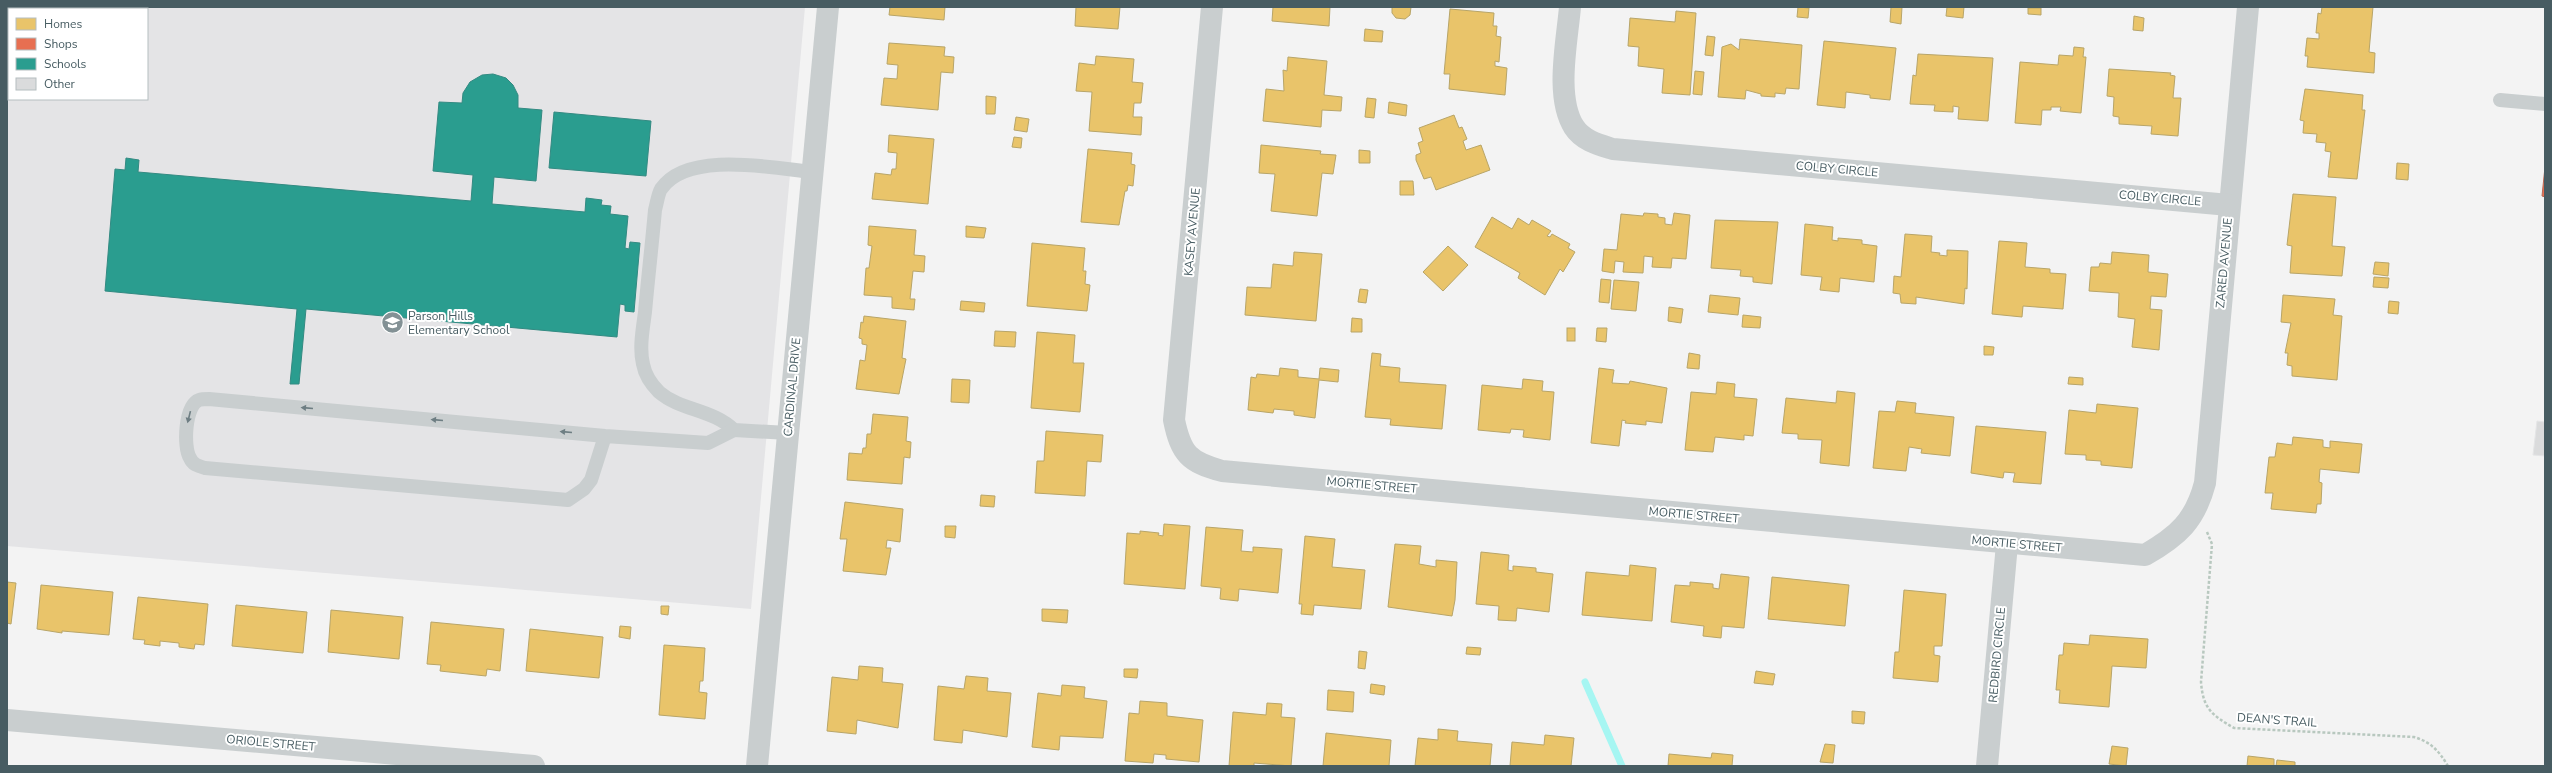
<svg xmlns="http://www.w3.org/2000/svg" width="2552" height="773" font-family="'Nunito Sans',sans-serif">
<rect width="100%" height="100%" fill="#f3f3f3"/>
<path fill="#e4e4e6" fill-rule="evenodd" d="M7 7H805L751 609 7 546ZM9 9H147V99H9Z"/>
<g fill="#e9c46a" stroke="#b8a568">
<path d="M890 7H945L944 20 889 15Z"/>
<path d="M1076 7H1120L1118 29 1075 26Z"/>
<path d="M1273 7H1330L1329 26 1272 21Z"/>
<path d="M1392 7H1411L1410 15 1405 19 1396 18 1392 13Z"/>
<path d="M1798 7 1809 8 1808 18 1797 17Z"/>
<path d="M1891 7H1902L1901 24 1890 22Z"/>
<path d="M1947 7H1964L1963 18 1946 16Z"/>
<path d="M2322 7H2373L2369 52 2375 53 2374 73 2307 67 2308 56H2305L2307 38 2319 39V33H2316L2318 13 2321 14Z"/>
<path d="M2028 8H2041V15L2028 14Z"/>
<path d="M1450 9 1494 13 1493 26H1497L1496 36 1501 37 1499 62 1495 61V66L1507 68 1505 95 1449 89 1450 74H1444Z"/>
<path d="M1676 11 1696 13 1690 95 1662 93 1664 69 1638 66 1639 47 1628 46 1630 18 1675 22Z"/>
<path d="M2134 16 2144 18 2143 31 2133 30Z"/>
<path d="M1365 29 1383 31 1382 42 1364 41Z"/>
<path d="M1707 36 1715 37 1713 56 1705 55Z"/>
<path d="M1740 39 1802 45 1799 89 1786 88 1785 94 1775 93V97L1761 96V94L1746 90 1745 99 1718 97 1722 47 1731 44 1739 50Z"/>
<path d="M1824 41 1896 48 1890 100 1870 98V95L1846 92 1845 108 1817 105Z"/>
<path d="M889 43 945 47 944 56 954 57 953 73 941 72 938 110 881 105 884 78 897 79 898 65 887 64Z"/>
<path d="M2074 47 2084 48 2083 57H2086L2081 113 2060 111 2061 107H2051V110H2042L2041 125 2015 123 2020 62 2058 65 2059 55 2073 56Z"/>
<path d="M1918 54 1993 58 1988 121 1958 119 1959 107 1953 106V112L1934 111 1935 105 1910 104 1913 75 1916 76Z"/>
<path d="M1096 56 1134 59 1132 82 1143 83 1141 103H1134L1133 117H1142L1141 135 1089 131 1092 92 1076 91 1079 63 1095 65Z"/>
<path d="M1288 57 1327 61 1324 95 1342 97 1341 111 1322 110 1321 127 1263 121 1266 89 1284 91 1283 70 1287 71Z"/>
<path d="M2109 69 2171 73 2170 75 2175 76 2173 98H2181L2178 136 2151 134 2152 126 2119 124V117L2113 116 2114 97 2107 96Z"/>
<path d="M1695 71 1704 72 1702 95 1693 94Z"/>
<path d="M2305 89 2363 95 2362 110H2365L2357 179 2328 177 2331 152 2325 151 2326 143 2316 142 2317 134 2303 133 2304 121 2300 120Z"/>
<path d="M986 96 996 97 995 114H986Z"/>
<path d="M1367 98 1376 99 1374 118 1365 117Z"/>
<path d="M1389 102 1407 105 1406 116 1388 113Z"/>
<path d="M1454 115 1459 128 1462 127 1467 139 1463 141 1466 150 1481 145 1490 170 1436 190 1431 177 1424 179 1416 160V155L1421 153 1418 143 1423 141 1419 128Z"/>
<path d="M1016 117 1029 119 1027 132 1014 130Z"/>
<path d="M889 135 934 139 928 204 872 199 875 173 891 175 892 169H896L897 153 888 152Z"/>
<path d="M1014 137 1022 138 1021 148 1012 147Z"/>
<path d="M1261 145 1321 151 1320 154 1336 155 1333 174 1322 173 1317 216 1271 211 1275 174 1259 173Z"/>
<path d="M1088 149 1132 153 1131 164 1135 165 1133 186 1128 185 1127 191H1125L1119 225 1081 222Z"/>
<path d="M1359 150 1370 151V163H1359Z"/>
<path d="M2397 163 2409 164 2408 180 2396 179Z"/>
<path d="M1400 181H1413L1414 195H1400Z"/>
<path d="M2293 194 2336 197 2332 246 2345 247 2342 276 2290 273 2292 246 2287 245Z"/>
<path d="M1644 213 1658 214V217L1665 218V224L1672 225 1674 213 1690 215 1686 259 1672 258 1671 268 1652 267 1653 257 1644 256 1643 273 1623 272 1624 262 1615 261 1614 273 1602 271 1604 249 1617 250 1621 214 1643 216Z"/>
<path d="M1492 217 1512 229 1518 218 1529 225 1532 220 1551 231 1547 236 1550 237 1552 234 1570 244 1568 248 1575 252 1563 272 1560 269 1545 295 1518 278 1520 273 1475 247Z"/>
<path d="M1715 220 1778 222 1772 284 1753 282V277L1740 276 1741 270 1711 268Z"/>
<path d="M1805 224 1833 227 1832 240 1838 241V238L1862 240V244L1877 246 1874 282 1840 278 1839 292 1820 290 1822 277 1801 275Z"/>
<path d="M869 226 916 230 914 255 925 256 924 272 913 271 910 299H915L914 310 892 308V297L864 295 866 268H869L872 246 868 245Z"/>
<path d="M966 226 986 228 984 238 966 237Z"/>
<path d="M1905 234 1932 236 1931 252 1940 253 1939 255 1947 256V250L1968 251 1967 289 1965 288 1964 304 1916 297V304L1901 303 1900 294 1893 293 1894 276 1901 277Z"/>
<path d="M1999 241 2027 243 2025 267 2050 269V273L2066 274 2063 309 2023 306 2022 317 1992 314Z"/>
<path d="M1032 243 1085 248 1083 271H1086L1085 284 1090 285 1087 311 1027 306Z"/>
<path d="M1448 246 1468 265 1443 291 1423 272Z"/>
<path d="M1294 252 1322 254 1316 321 1245 315 1247 287 1271 288 1273 264 1293 266Z"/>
<path d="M2112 252 2149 255 2148 272 2168 274 2166 297 2151 296 2150 309 2162 310 2159 350 2132 347 2135 319 2118 317 2119 293 2089 291 2091 267H2099L2100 263 2111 264Z"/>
<path d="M2375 262 2389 263 2388 276 2373 274Z"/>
<path d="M2374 277 2389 278 2388 288 2373 287Z"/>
<path d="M1601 279 1611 280 1609 303 1599 302Z"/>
<path d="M1614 280 1639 282 1636 311 1611 309Z"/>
<path d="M1360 289 1368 290 1366 303 1358 302Z"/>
<path d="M1710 295 1740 298 1738 315 1708 312Z"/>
<path d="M2283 295 2335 299 2333 315 2342 316 2337 380 2292 376V366L2287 365 2288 353H2285L2291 323 2281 322Z"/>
<path d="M961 301 985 303 984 312 960 310Z"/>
<path d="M2389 301 2399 302 2398 314 2388 313Z"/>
<path d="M1669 307 1683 309 1681 323 1668 321Z"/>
<path d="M1743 315 1761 317 1760 328 1742 327Z"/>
<path d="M864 316 906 321 902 358 906 359 899 394 856 389 860 360 865 361 867 345 862 344V339L859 338 861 322 863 323Z"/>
<path d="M1352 318 1362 319V332H1351Z"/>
<rect x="1567" y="328" width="8" height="13"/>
<path d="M1597 328H1607L1606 342 1596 341Z"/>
<path d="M995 331 1016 332 1015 347 994 346Z"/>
<path d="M1037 332 1075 335 1073 363H1084L1080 412 1031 408Z"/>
<path d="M1984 346 1994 347 1993 355H1984Z"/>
<path d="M1372 353 1381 354 1380 366 1400 368 1399 382 1446 385 1442 429 1390 425 1391 419 1365 417Z"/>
<path d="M1689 353 1700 355 1699 369 1687 368Z"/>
<path d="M1280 368 1298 370V377L1319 379 1320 368 1339 370 1338 382 1319 380 1315 418 1294 415V411L1274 409 1273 413 1248 410 1251 377 1256 378 1257 374 1279 376Z"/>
<path d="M1599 368 1614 370 1612 383 1629 384 1630 381 1667 388 1662 423 1646 421V425L1625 423 1626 421 1622 420 1619 446 1591 443Z"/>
<path d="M2069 377 2083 378V385L2068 384Z"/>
<path d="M952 379 970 380 969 403 951 402Z"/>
<path d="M1523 379 1543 381 1542 391 1554 392 1550 440 1523 437 1524 430 1511 429 1510 433 1478 430 1482 385 1522 389Z"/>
<path d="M1717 382 1735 384 1734 397 1757 399 1753 436 1744 435V440L1715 437 1713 452 1685 450 1691 392 1716 394Z"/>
<path d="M1837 391 1855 393 1849 466 1820 463 1822 440 1798 439V434L1782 433 1786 398 1836 403Z"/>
<path d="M1897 401 1916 403 1915 413 1954 417 1950 456 1921 453 1922 449 1909 447 1906 471 1873 468 1879 411 1895 412Z"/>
<path d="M2097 404 2138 408 2132 468 2101 465V461L2086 460V455L2065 454 2069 410 2096 413Z"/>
<path d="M873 414 908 417 906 441 911 442 910 458 904 457 902 484 847 480 849 453 862 454 863 448H866L867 434H871Z"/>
<path d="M1976 426 2046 432 2041 484 2013 482 2015 473 2004 472 2003 478 1971 473Z"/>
<path d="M1046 431 1103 435 1101 462 1087 461 1085 496 1035 493 1037 461H1044Z"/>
<path d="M2293 437 2323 440V447L2330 448V441L2362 444 2359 473 2320 469 2319 482 2322 483 2321 504H2317L2316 513 2271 509 2273 493H2265L2269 457H2275L2277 443 2292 445Z"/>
<path d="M981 495 995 496 994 507 980 506Z"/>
<path d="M845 502 903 509 900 542 887 540 886 548H891L886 575 843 571 847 539H840Z"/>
<path d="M1164 524 1190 526 1185 589 1124 584 1127 533 1140 534V531L1159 533 1158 535 1163 536Z"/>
<path d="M945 526H956L955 538 945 537Z"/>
<path d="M1206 527 1243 530 1241 551 1253 552V547L1282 549 1278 593 1239 589 1238 601 1220 599 1221 588 1201 586Z"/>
<path d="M1305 536 1335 539 1332 567 1365 570 1361 609 1314 605 1313 615 1301 614 1302 604H1299Z"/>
<path d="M1395 544 1421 546 1419 564 1436 567V560L1457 562 1455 600 1452 616 1388 607Z"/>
<path d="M1481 552 1509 555 1508 570 1513 571V566L1536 568V572L1553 574 1549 612 1517 608 1516 621 1498 620 1499 606 1476 604Z"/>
<path d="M1630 565 1656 568 1652 621 1582 615 1586 572 1629 576Z"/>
<path d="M1721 574 1749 577 1744 628 1722 626 1721 638 1703 636 1704 626 1671 622 1675 585 1690 586V582L1713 584V588L1719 589Z"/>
<path d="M1772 577 1849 585 1845 626 1768 619Z"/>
<path d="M7 582 16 583 11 624 7 623Z"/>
<path d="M41 585 113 592 109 635 62 631V633L37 629Z"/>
<path d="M1904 590 1946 594 1942 646H1934V655L1940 656 1938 682 1893 678 1895 652H1899Z"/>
<path d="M138 597 208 604 204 645 195 644 194 649 179 647V643L160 641V646L144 644 145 640 133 639Z"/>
<path d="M236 605 307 612 303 653 232 646Z"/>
<path d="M661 606H669L668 615 661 614Z"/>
<path d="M1042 609 1068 610 1067 623 1042 621Z"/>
<path d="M331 610 403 617 399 659 328 652Z"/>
<path d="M431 622 504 629 500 671 487 669 486 676 440 671 441 665 427 664Z"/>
<path d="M620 626 631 627 630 639 619 637Z"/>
<path d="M530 629 603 637 599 678 526 671Z"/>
<path d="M2090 635 2148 639 2146 668 2112 666 2109 707 2059 703 2060 690H2056L2059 655H2063L2064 643 2089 645Z"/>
<path d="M664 645 705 648 703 681H700L699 692 707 693 705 719 659 715Z"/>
<path d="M1467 647 1481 648 1480 655 1466 654Z"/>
<path d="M1359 651 1367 652 1365 669 1358 668Z"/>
<path d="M859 666 883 668 882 682 903 684 898 728 857 720 856 734 827 731 832 677 858 680Z"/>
<path d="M1124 669H1138L1137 678 1124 677Z"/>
<path d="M1756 671 1775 674 1773 685 1754 683Z"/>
<path d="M966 676 988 678 987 691 1011 693 1007 737 963 730 962 743 934 740 938 686 964 689Z"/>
<path d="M1371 684 1385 686 1384 695 1370 693Z"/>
<path d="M1062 685 1085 687 1084 698 1107 701 1103 738 1060 736 1059 750 1032 747 1038 693 1061 696Z"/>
<path d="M1328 690 1354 692 1353 712 1327 710Z"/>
<path d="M1140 701 1167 703V716L1203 720 1199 762 1166 759V755L1154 754 1153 763 1125 761 1129 713 1139 714Z"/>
<path d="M1267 703 1282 704 1281 717 1295 718 1291 766 1254 763V766H1229L1233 712 1266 715Z"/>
<path d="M1852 711 1865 712 1864 724 1852 723Z"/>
<path d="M1438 729 1458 731 1457 741 1492 744 1490 766H1415L1418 738 1438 740Z"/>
<path d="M1326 733 1391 740 1389 766H1323Z"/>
<path d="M1545 735 1574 738 1571 766H1510L1512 742 1544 745Z"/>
<path d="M1825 744 1835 745 1833 763 1820 762Z"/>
<path d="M2112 746 2128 748 2126 766 2109 764Z"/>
<path d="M1712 753 1733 755 1732 766H1668L1669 754 1711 758Z"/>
<path d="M2248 756 2274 759V766H2247Z"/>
<path d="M2277 760 2295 762V766H2276Z"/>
</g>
<path fill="#e76f51" stroke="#b76956" d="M2545 167V197L2542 196Z"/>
<g fill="#2a9d8f" stroke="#338a82">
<path d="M493 74 506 78 513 85 518 95V108L542 110 536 181 494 177 492 204 585 212 586 198 602 200 601 205 611 206 610 214 628 216 625 248 629 249 630 242 640 243 634 312 625 311V305L620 304 617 337 306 309 299 384H290L297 309 105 291 115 169 125 170 126 158 139 160 138 172 471 201 473 175 433 171 439 102 462 103 463 93 470 82 482 75Z"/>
<path d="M554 112 651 121 646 176 549 168Z"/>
</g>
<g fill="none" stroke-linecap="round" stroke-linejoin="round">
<path stroke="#a6f6f2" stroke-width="7" d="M1585 682 1622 766"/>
</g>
<path fill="#dadbdc" stroke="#e4e5e6" d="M2537 421 2545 422V456L2533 455Z"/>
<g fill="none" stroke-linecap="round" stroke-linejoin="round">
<path stroke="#b8c8bf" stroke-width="2.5" stroke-dasharray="3 2" stroke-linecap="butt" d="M2207 532 2212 544 2201 682C2203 709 2212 715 2234 728L2414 737C2431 742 2439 751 2448 766"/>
<g stroke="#c9cecf" stroke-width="14">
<path d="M2500 100 2545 104"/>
<path d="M788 433 734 430C713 409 681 411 659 392 651 384 645 375 643 364 639 348 643 328 645 312 648 278 652 244 655 210 657 203 658 194 661 189 687 150 773 168 812 172"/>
<path d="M605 436 591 480 584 489 568 500 205 468C198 466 193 465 190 458 183 447 185 405 199 400 202 399 206 399 209 399L605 436 708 443 734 430"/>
</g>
<g stroke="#c9cecf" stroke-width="22">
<path d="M1212 7 1174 420C1181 454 1189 462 1222 471L2145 555C2178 536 2195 521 2205 483L2248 7"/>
<path d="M1570 7C1567 42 1555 97 1574 127 1583 141 1600 145 1613 149L2229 205"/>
<path d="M7 720 534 766"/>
<path d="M757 766 828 7"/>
<path d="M1987 766 2007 544"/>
</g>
</g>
<defs><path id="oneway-solid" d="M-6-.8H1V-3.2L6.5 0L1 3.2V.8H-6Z"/></defs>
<g fill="#6e7e83">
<use href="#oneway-solid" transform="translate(307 408) rotate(-175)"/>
<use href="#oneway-solid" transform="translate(189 417) rotate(104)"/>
<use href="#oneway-solid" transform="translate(437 420) rotate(-175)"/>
<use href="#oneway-solid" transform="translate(566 432) rotate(-175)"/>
</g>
<defs>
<symbol id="school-disc" viewBox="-11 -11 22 22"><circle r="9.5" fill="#839195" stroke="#fff"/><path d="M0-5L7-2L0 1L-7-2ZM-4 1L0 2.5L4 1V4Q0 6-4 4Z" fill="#fff"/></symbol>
</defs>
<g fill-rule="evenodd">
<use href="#school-disc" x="380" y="310" width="25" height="25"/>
</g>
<g text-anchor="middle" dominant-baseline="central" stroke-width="4" stroke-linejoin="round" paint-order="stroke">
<g font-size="12" fill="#475c62" stroke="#fff">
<text transform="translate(1837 169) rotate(5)">COLBY CIRCLE</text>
<text transform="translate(2160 198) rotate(5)">COLBY CIRCLE</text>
<text transform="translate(1192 232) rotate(-85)">KASEY AVENUE</text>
<text transform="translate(2224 263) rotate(-85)">ZARED AVENUE</text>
<text transform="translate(792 387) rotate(-85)">CARDINAL DRIVE</text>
<text transform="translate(1372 485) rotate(5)">MORTIE STREET</text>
<text transform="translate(1694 515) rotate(5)">MORTIE STREET</text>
<text transform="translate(2017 544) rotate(5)">MORTIE STREET</text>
<text transform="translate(1997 655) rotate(-85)">REDBIRD CIRCLE</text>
<text transform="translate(2277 720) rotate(4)">DEAN'S TRAIL</text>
<text transform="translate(271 743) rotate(5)">ORIOLE STREET</text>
</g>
<g font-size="12" fill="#475c62" stroke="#fff" text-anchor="start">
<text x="408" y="316">Parson Hills<tspan x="408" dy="14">Elementary School</tspan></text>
</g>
</g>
<rect width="2552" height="773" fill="none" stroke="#475c62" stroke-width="16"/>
<rect x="8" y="8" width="140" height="92" fill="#ffffff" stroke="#b5bec0"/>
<rect x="16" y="18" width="20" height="12" fill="#e9c46a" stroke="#b5bec0"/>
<text x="44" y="28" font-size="12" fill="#475c62">Homes</text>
<rect x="16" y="38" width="20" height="12" fill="#e76f51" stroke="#b5bec0"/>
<text x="44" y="48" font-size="12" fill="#475c62">Shops</text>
<rect x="16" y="58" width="20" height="12" fill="#2a9d8f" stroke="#b5bec0"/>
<text x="44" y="68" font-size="12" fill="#475c62">Schools</text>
<rect x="16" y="78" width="20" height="12" fill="#dadbdc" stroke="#b5bec0"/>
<text x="44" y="88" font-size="12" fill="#475c62">Other</text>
</svg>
